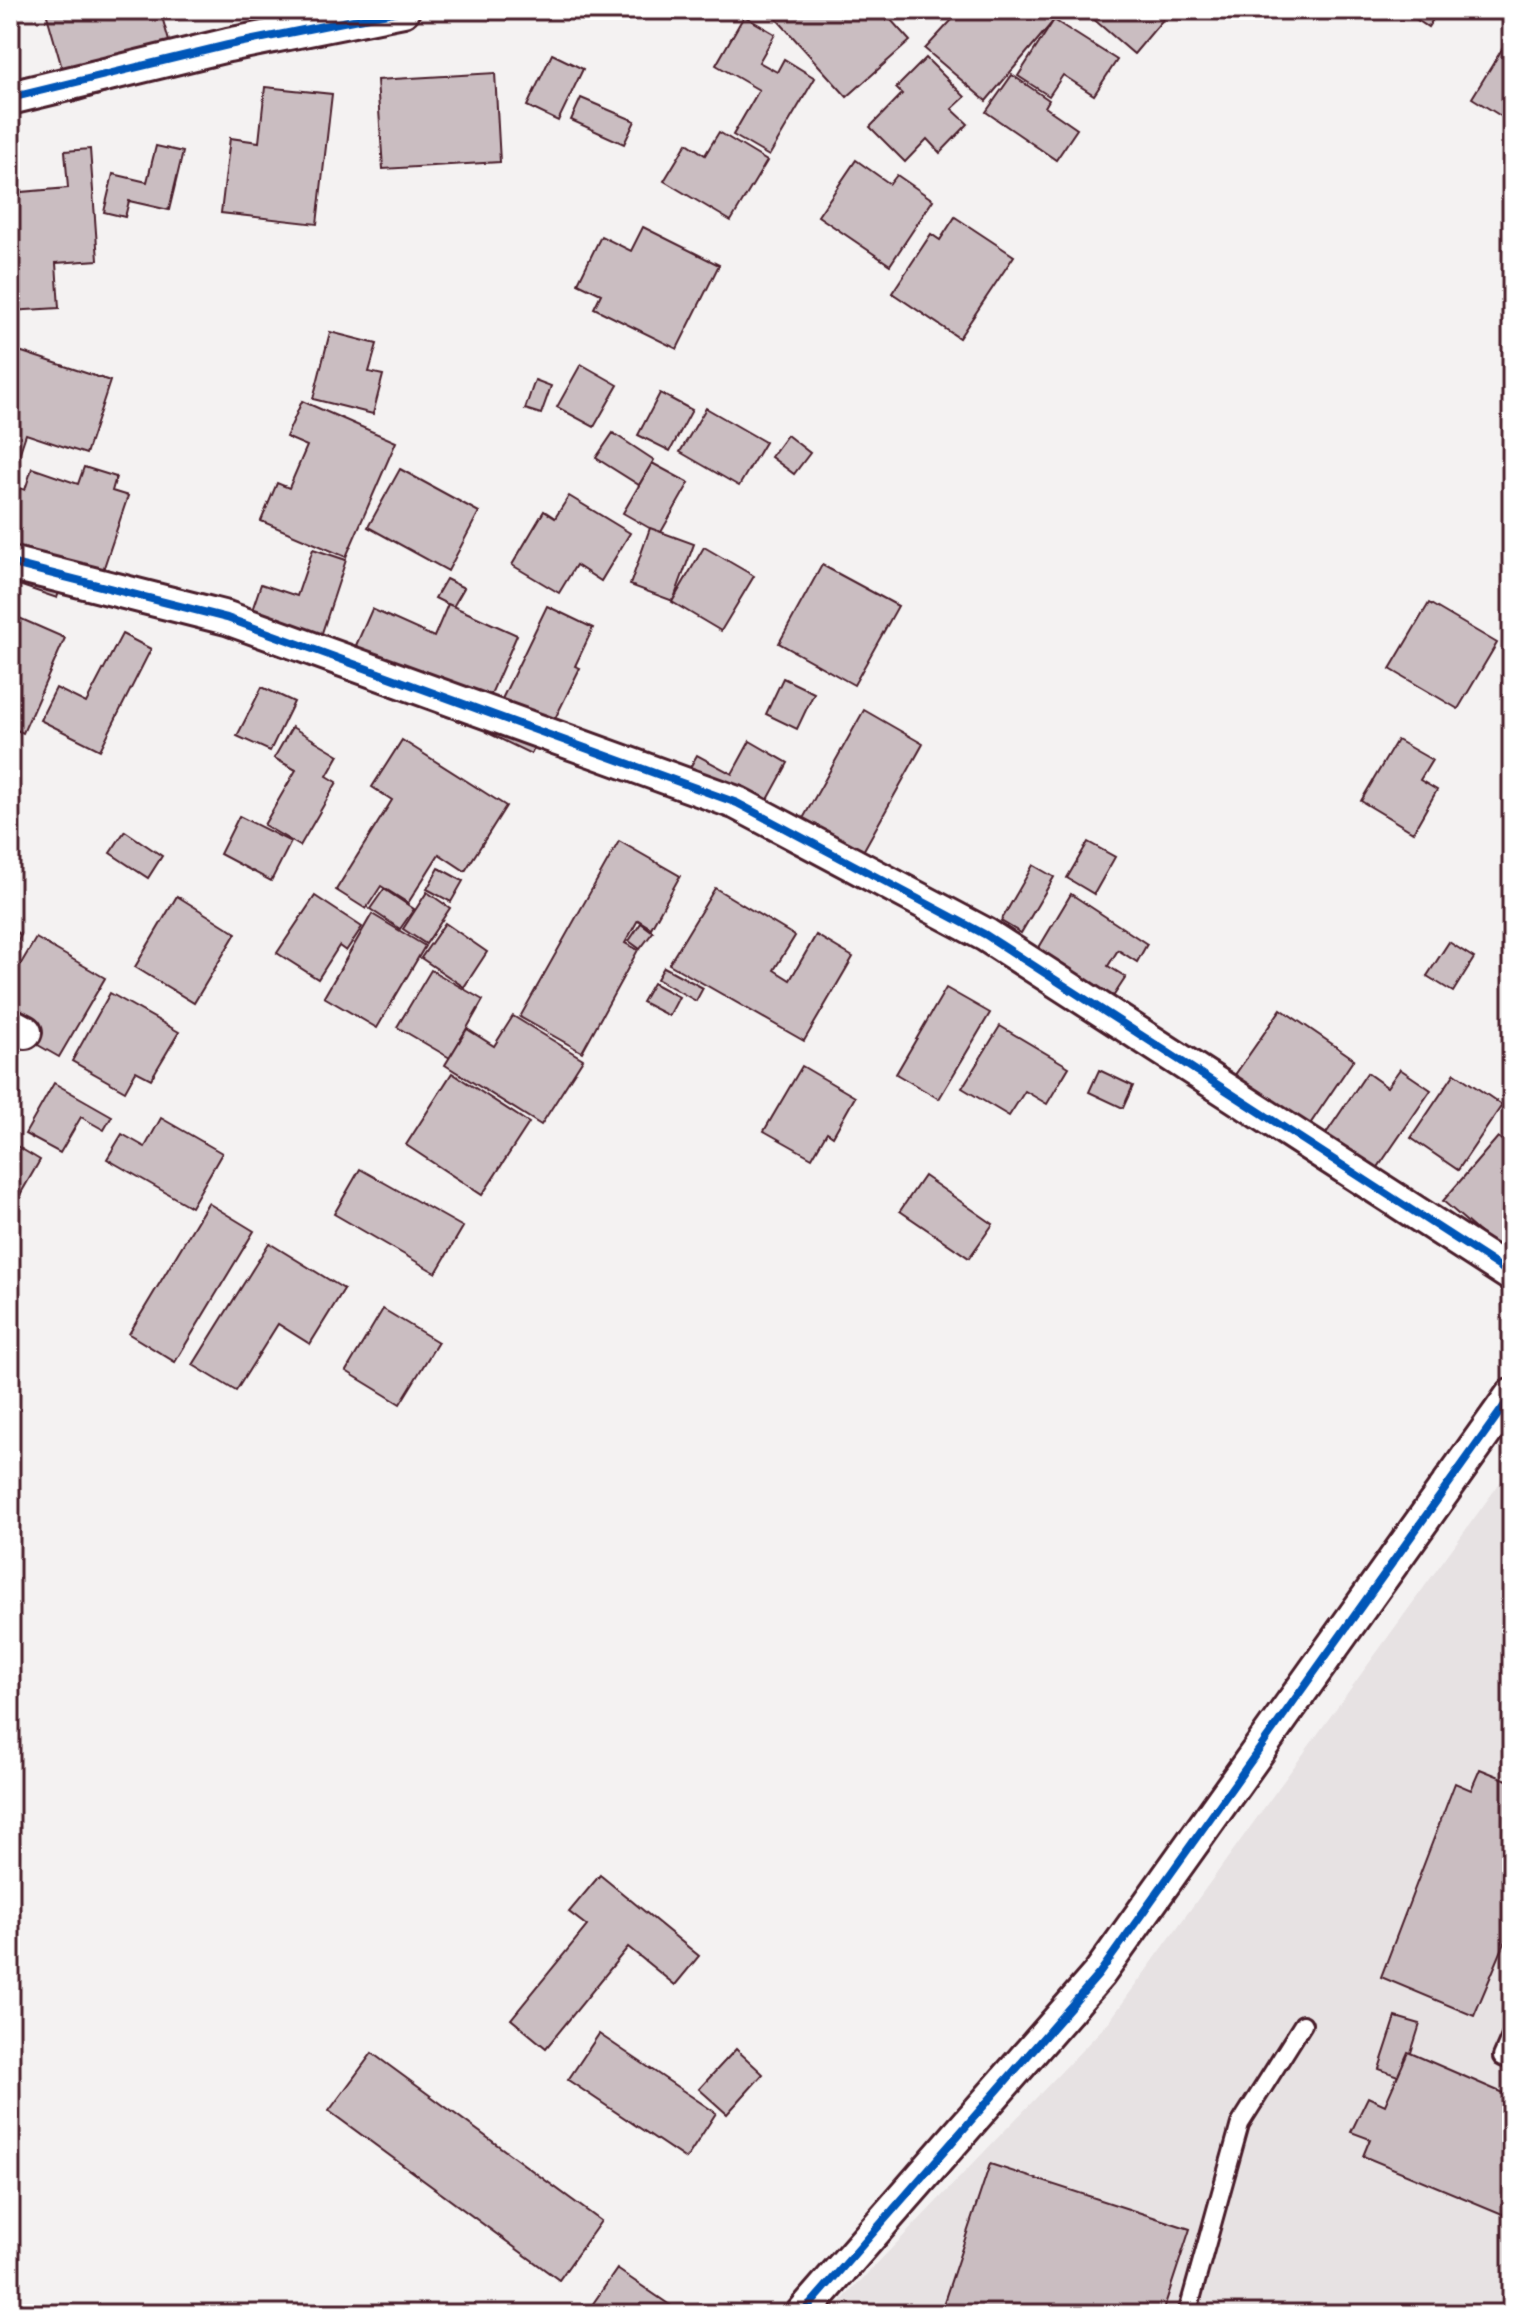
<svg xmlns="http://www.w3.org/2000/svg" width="1522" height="2324" font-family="Itim,sans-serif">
<rect width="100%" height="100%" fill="#f4f2f2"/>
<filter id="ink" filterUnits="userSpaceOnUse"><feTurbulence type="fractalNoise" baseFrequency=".0125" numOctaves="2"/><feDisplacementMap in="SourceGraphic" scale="16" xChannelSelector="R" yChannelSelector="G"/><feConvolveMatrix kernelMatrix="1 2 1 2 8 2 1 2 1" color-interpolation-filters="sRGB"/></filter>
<g filter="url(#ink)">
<path fill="#e7e2e3" d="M1512 1466V2314H835L843 2299 1108 2023Z"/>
<g fill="#cabdc1" stroke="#4a1f2b" stroke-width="2">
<path d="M52 10H136L137 14 160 10 178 72 72 103 46 12Z"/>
<path d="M780 10H882L910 41 847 97 774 16Z"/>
<path d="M961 10H1047L1056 18 986 101 925 49Z"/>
<path d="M1083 10H1171L1134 54Z"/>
<path d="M1402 10H1439L1428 27Z"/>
<path d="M744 16 775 34 759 62 777 72 784 59 815 78 769 156 733 135 759 90 716 65Z"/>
<path d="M1054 20 1117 60 1094 95 1063 75 1049 96 1018 76Z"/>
<path d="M1512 33V123L1472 98Z"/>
<path d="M552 54 583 69 558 121 527 106Z"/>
<path d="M926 58 965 97 952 109 968 124 940 153 927 139 905 162 870 127 902 94 896 88Z"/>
<path d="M495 73 500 162 383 169 377 80Z"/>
<path d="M1012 75 1049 100 1045 107 1077 129 1056 160 986 112Z"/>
<path d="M265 87 332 94 317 224 221 213 230 138 259 142Z"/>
<path d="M581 98 635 121 624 144 571 120Z"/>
<path d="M719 132 767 161 731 221 664 181 687 143 705 155Z"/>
<path d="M156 146 183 152 169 210 129 201 125 217 104 212 113 174 147 182Z"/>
<path d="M90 149 98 260 56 263 59 308 10 311V193L68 188 65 151Z"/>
<path d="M856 160 890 184 897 175 933 200 890 265 818 216Z"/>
<path d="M955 217 1014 256 959 338 892 293 931 234 940 240Z"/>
<path d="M643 227 719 265 677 349 594 308 601 294 578 283 601 236 631 251Z"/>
<path d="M330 332 377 344 369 372 383 375 373 414 313 399Z"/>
<path d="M10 348 110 381 86 454 26 434 16 464 10 462Z"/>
<path d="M581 364 618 385 594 427 557 407Z"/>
<path d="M535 380 551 386 541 414 525 409Z"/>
<path d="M660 393 692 410 670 451 638 435Z"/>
<path d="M302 401 396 442 346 557 261 521 277 483 289 488 307 446 286 437Z"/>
<path d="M706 408 765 442 739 486 680 452Z"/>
<path d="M613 433 654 460 639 485 596 458Z"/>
<path d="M787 435 810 453 794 474 771 457Z"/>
<path d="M652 463 689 483 660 534 623 513Z"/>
<path d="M84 467 116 477 112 491 128 496 96 591 63 580 57 598 10 582V517L20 488 25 490 32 468 78 484Z"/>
<path d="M400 469 479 512 448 571 368 527Z"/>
<path d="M569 496 630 533 601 581 576 565 559 593 512 565 544 511 555 518Z"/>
<path d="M650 528 694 544 673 601 630 585Z"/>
<path d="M704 547 754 576 721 631 672 602Z"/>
<path d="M313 549 346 560 318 645 248 622 261 584 297 596Z"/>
<path d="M822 565 898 606 854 685 779 643Z"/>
<path d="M446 579 464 588 453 607 435 598Z"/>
<path d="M1429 603 1497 643 1458 709 1390 669Z"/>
<path d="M448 604 517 635 477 726 346 668 372 609 434 637Z"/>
<path d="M547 606 593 628 575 666 580 668 548 733 542 730 531 754 486 732Z"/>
<path d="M10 614 65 638 23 733 10 727Z"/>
<path d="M122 634 151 649 100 750 40 720 56 688 86 703Z"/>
<path d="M783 678 814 693 797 729 766 714Z"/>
<path d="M262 687 294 702 270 751 237 736Z"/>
<path d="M864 710 923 744 856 864 796 831Z"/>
<path d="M292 727 339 755 327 776 337 782 300 846 264 825 296 770 274 758Z"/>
<path d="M402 740 506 806 465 871 439 854 408 903 381 886 366 909 336 890 392 800 372 787Z"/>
<path d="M1397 740 1432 760 1420 780 1437 790 1413 832 1361 801Z"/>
<path d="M750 741 788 763 752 829 678 789 697 755 732 774Z"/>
<path d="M239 816 291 842 271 881 220 854Z"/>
<path d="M125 831 162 856 148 878 110 853Z"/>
<path d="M619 841 680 876 651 928 638 920 625 943 638 950 582 1052 520 1017Z"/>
<path d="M1088 842 1115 857 1094 894 1067 878Z"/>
<path d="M1033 865 1054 877 1021 933 1001 921Z"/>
<path d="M439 868 463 881 451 902 427 889Z"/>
<path d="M715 888 795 936 774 970 790 980 816 935 853 957 804 1041 669 964Z"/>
<path d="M384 889 414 909 400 929 370 909Z"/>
<path d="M427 892 450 908 426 944 403 929Z"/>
<path d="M1071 894 1147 944 1137 962 1118 950 1108 966 1126 977 1103 1012 1028 966Z"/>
<path d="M177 896 236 933 194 1003 135 967Z"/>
<path d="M315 896 362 927 346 951 339 946 318 979 277 953Z"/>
<path d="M372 914 425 946 377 1028 324 997Z"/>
<path d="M445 923 487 952 464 987 421 958Z"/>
<path d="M641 923 653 932 640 949 629 941Z"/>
<path d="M10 928 21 935 10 953Z"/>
<path d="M36 938 105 978 59 1057 10 1029V982Z"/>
<path d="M1449 942 1474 958 1453 992 1427 976Z"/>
<path d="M664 967 703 988 696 1001 657 979Z"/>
<path d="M431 970 483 1000 450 1058 397 1027Z"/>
<path d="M653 983 679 997 669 1016 642 1002Z"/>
<path d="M946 988 990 1013 939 1099 896 1074Z"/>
<path d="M110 993 179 1032 151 1079 136 1071 125 1091 72 1061Z"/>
<path d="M1281 1009 1354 1059 1304 1133 1230 1082Z"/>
<path d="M513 1016 583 1059 541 1125 445 1065 467 1029 494 1046Z"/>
<path d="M1000 1026 1069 1067 1047 1104 1025 1091 1009 1116 962 1088Z"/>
<path d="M802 1066 855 1097 833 1136 827 1132 812 1158 764 1131Z"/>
<path d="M1400 1069 1431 1090 1372 1176 1321 1141 1367 1073 1387 1087Z"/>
<path d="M1099 1070 1133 1086 1123 1108 1089 1092Z"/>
<path d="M452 1073 529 1123 482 1195 406 1145Z"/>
<path d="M1455 1073 1502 1105 1458 1170 1411 1138Z"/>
<path d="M54 1083 112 1116 104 1130 81 1117 60 1153 25 1134Z"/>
<path d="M161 1118 222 1153 191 1207 107 1159 122 1134 145 1147Z"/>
<path d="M1498 1137 1512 1149V1261L1443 1201Z"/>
<path d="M10 1142 40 1160 10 1212Z"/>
<path d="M360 1169 463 1227 436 1273 334 1214Z"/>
<path d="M924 1176 993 1224 969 1258 900 1211Z"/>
<path d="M208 1203 254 1231 175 1362 129 1334Z"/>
<path d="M269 1243 344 1289 310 1344 278 1324 236 1391 193 1365Z"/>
<path d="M383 1309 438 1342 400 1404 346 1371Z"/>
<path d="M1480 1769 1512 1782V1926L1474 2016 1381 1977 1455 1783 1471 1790Z"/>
<path d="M600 1875 699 1956 675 1985 628 1947 546 2048 511 2019 587 1926 569 1912Z"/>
<path d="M1396 2017 1420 2024 1403 2078 1379 2069Z"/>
<path d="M599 2034 716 2113 686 2159 568 2080Z"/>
<path d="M736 2049 763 2074 727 2114 699 2089Z"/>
<path d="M1408 2052 1512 2097V2218L1363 2156 1370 2139 1351 2132 1368 2097 1385 2105Z"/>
<path d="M372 2053 601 2221 559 2280 329 2111Z"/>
<path d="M990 2164 1190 2229 1162 2314H940Z"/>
<path d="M617 2269 683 2314H606L592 2305Z"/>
</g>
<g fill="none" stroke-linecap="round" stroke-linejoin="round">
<defs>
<g id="lane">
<path d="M1512 2034 1502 2057 1512 2061"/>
<path d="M1187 2314 1240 2124 1303 2024"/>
</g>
<g id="street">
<path d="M10 98 228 45 403 10"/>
<path d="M10 563 227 618 737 803 986 935 1512 1275"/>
<path d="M10 1024 25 1032"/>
<path d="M802 2314 1099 1974 1512 1395"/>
</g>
</defs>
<use href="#lane" stroke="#4a1f2b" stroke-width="22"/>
<use href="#street" stroke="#4a1f2b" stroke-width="38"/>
<use href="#lane" stroke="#fff" stroke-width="16"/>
<use href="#street" stroke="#fff" stroke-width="32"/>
<defs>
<g id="cycleway">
<path d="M10 98 228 45 403 10"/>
<path d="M10 563 227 618 737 803 986 935 1512 1275"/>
<path d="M802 2314 1099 1974 1512 1395"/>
</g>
</defs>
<use href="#cycleway" stroke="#fff" stroke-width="13"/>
<use href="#cycleway" stroke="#0057b8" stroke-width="8"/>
</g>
</g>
<rect width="1522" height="2324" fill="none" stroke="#fff" stroke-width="40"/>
<rect x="20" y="20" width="1482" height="2284" fill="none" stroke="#4a1f2b" stroke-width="3" filter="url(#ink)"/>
</svg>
